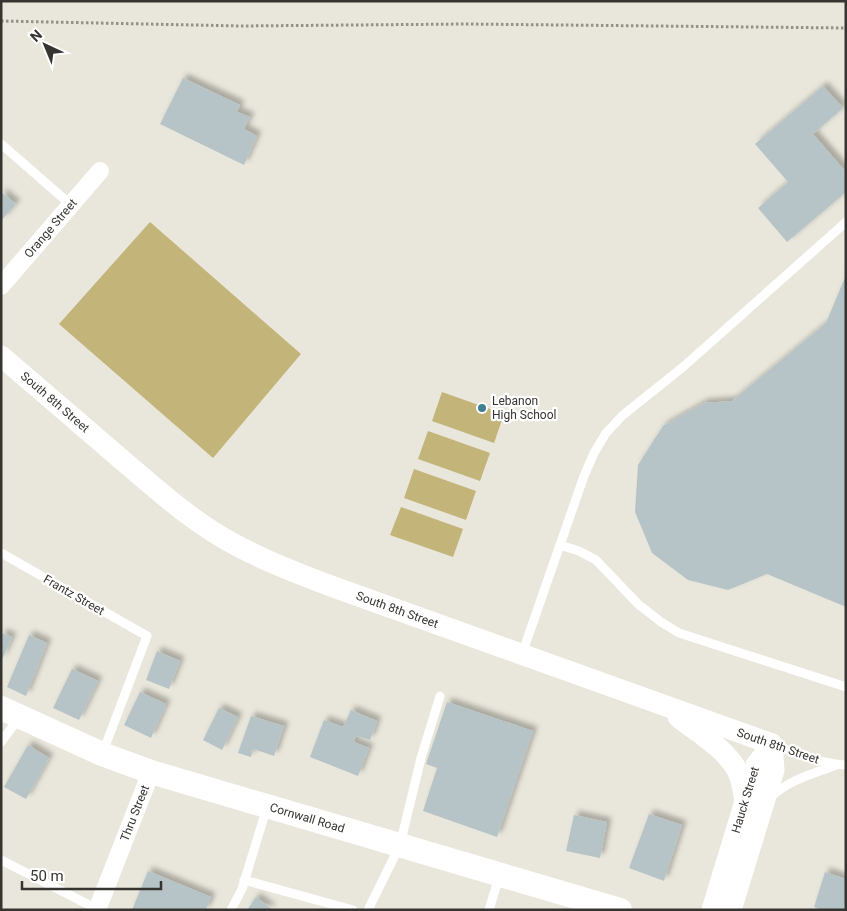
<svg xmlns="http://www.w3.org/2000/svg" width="847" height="911" font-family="Roboto,sans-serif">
<defs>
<filter id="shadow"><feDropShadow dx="4.5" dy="-4.5" stdDeviation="2.5" flood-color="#0004"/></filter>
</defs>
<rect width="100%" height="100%" fill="#e9e7db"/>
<g fill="#c3b479">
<path d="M150 222 301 354 213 458 59 324Z"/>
<path d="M442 392 504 414 494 443 432 421Z"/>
<path d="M428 431 490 453 480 481 418 459Z"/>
<path d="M414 469 476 491 466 520 404 498Z"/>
<path d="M401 507 463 529 453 557 390 535Z"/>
</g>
<g fill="#b6c4c8" filter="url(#shadow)">
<path d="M183 78 240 105 237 112 250 117 244 129 257 136 244 165 160 124Z"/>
<path d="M823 86 843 108 813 134 846 172V192L787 242 758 208 788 182 755 144Z"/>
<path d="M1 192 16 204 1 221Z"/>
<path d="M846 275V607L767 574 728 590 688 580 652 553 635 512 638 465 663 426 704 403 732 401 826 323Z"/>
<path d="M1 633 12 637 1 662Z"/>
<path d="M29 635 47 643 26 696 7 687Z"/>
<path d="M157 651 180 661 169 689 146 680Z"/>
<path d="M72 669 98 681 79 720 53 708Z"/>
<path d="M140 692 166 704 151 738 124 725Z"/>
<path d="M447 702 533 731 497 837 423 811 437 768 426 764Z"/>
<path d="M219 708 238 717 222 750 203 740Z"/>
<path d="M351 710 377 721 370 740 356 736 354 742 369 748 358 776 310 757 324 720 343 727Z"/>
<path d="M251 716 284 726 274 756 253 749 251 757 238 753Z"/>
<path d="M28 745 49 758 26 799 4 787Z"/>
<path d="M649 814 682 825 664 881 629 868Z"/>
<path d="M574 815 607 822 600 858 566 851Z"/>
<path d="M148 871 211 897 206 910H132Z"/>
<path d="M825 872 846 879V910H822L814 907Z"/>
<path d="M256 897 273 910H247Z"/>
</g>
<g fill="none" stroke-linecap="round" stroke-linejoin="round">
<path stroke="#939189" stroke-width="3" stroke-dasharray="2.5 2.5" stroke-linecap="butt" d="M1 21 241 26 466 24 846 28"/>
<g stroke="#fff" stroke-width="9">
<path d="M1 144 71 205"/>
<path d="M560 545 579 551 596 560 638 604 661 622 679 633 846 687"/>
<path d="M1 553 147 636 103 752"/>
<path d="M522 654 584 476 594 453 606 433 623 415 683 367 846 222"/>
<path d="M1 742 19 718"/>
<path d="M772 744C796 753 820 764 846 765"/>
<path d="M770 798C788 780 813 774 836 765"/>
<path d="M1 860 99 910"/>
<path d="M244 880 353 910"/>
<path d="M231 910 242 889 267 807"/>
<path d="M368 910 400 845 421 758 440 696"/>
<path d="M489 910 499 877"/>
</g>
<g stroke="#fff" stroke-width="18">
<path id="s1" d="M1 286 100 171"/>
<path id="s2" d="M97 910 151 772"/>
</g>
<g stroke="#fff" stroke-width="21">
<path id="s3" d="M1 356C42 391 82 425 122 460 152 485 181 512 215 533 250 555 289 570 328 585L772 744"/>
<path d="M678 717C697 732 725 748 737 770 742 780 743 790 745 801"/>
<path id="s4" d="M712 910 756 765 772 744"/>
<path d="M731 910 774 770 772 744"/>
</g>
<path stroke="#fff" stroke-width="24" id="s5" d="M1 708 102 754 151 772 620 910"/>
</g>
<circle fill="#3f8192" stroke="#fff" stroke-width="2" cx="482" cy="408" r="5"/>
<g text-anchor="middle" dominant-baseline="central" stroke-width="4.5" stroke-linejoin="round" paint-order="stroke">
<g font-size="12" fill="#363430" stroke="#fff">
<text stroke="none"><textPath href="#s1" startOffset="76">Orange Street</textPath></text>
<text stroke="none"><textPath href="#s3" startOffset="71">South 8th Street</textPath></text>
<text transform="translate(74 595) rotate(30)">Frantz Street</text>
<text stroke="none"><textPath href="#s3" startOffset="476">South 8th Street</textPath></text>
<text transform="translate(778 746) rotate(19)">South 8th Street</text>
<text stroke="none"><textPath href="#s4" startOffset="115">Hauck Street</textPath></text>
<text stroke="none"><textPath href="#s2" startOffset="104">Thru Street</textPath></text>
<text stroke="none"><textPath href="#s5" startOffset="326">Cornwall Road</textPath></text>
</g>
<g font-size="12" fill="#363430" stroke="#fff" text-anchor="start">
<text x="492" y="401">Lebanon<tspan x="492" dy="14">High School</tspan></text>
</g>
</g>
<rect width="847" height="911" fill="none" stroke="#363430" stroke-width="5"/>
<g transform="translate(45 45) rotate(316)" stroke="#ffffff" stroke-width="4" paint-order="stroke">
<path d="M0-4L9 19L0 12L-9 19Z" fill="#363430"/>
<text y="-8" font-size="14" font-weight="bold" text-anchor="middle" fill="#363430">N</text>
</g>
<path d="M22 881v8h139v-8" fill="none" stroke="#363430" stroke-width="2.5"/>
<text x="30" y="881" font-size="15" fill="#363430" stroke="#ffffff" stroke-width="4" paint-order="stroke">50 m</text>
</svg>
